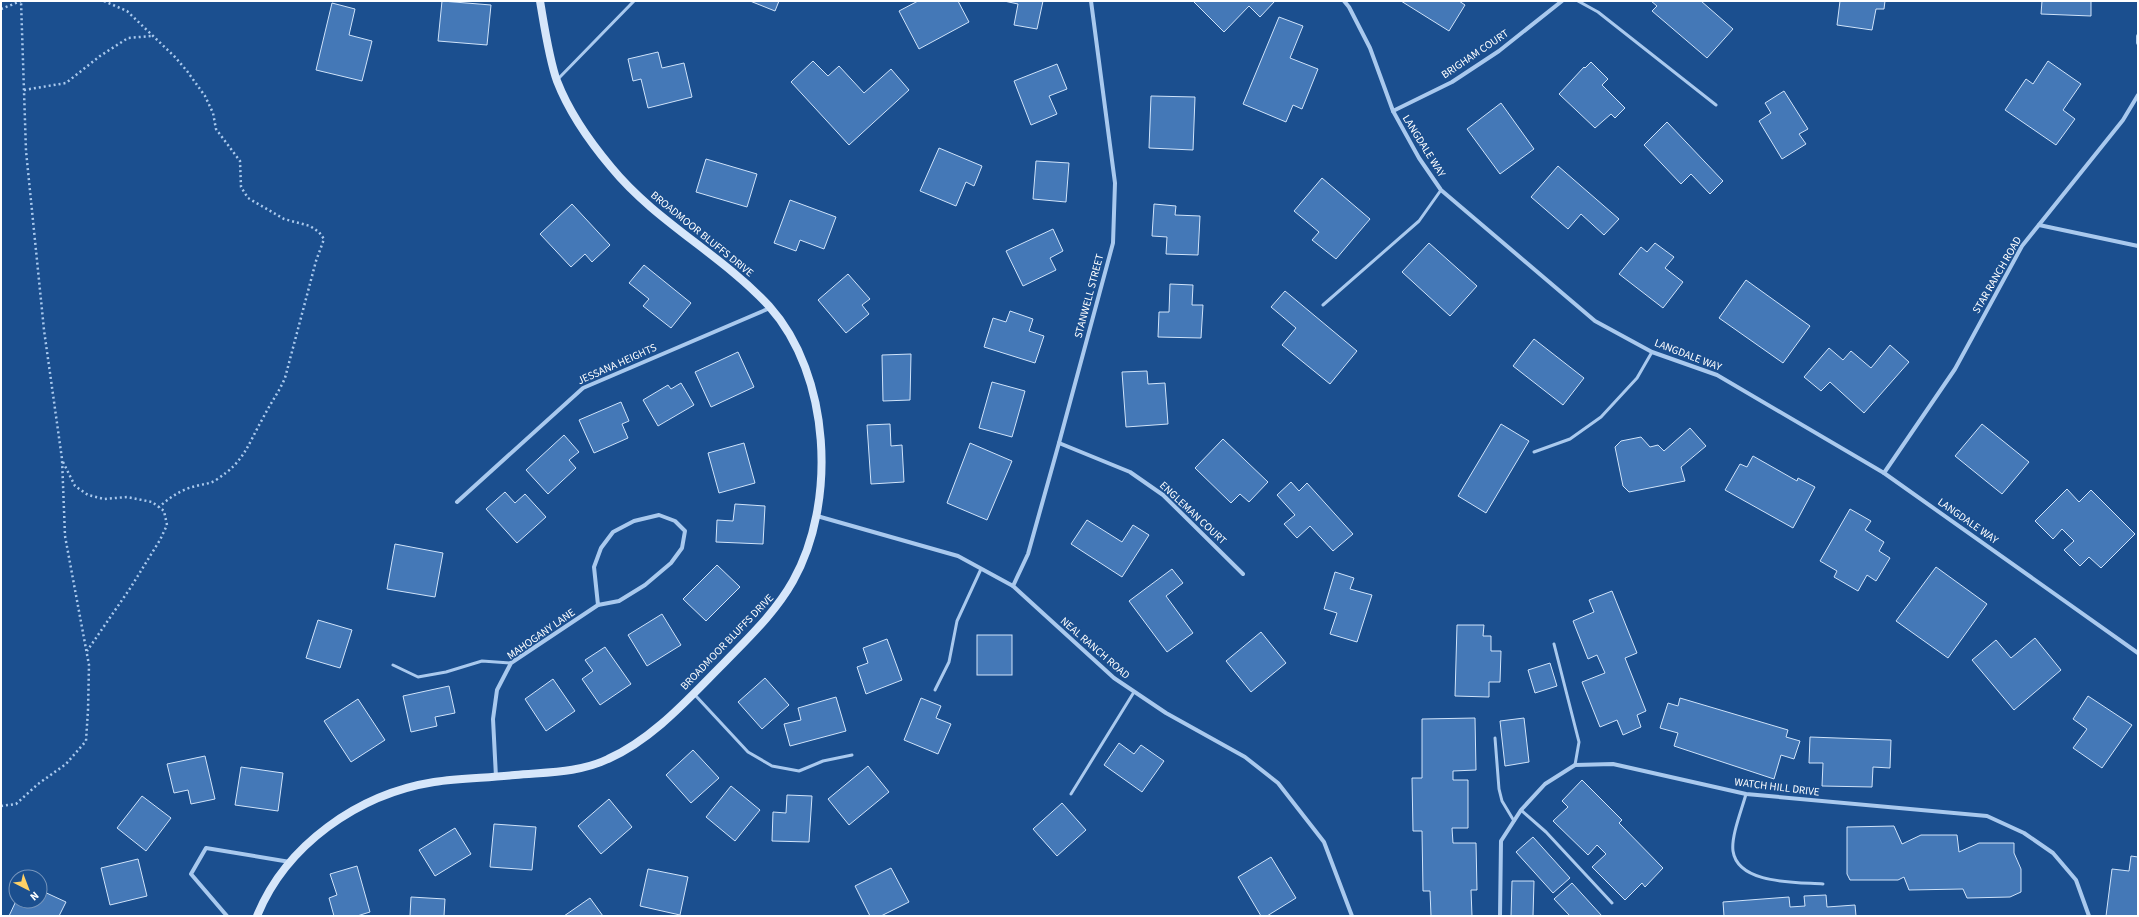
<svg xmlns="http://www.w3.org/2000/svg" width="2139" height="917" font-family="'Source Sans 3',sans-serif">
<rect width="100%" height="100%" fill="#1b4f8f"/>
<g fill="#4478b7" stroke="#cfe3fa">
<path d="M442 1 491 5 487 45 438 41Z"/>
<path d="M750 1H779L775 11Z"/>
<path d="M918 1H958L969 22 919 49 899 11Z"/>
<path d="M1004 1H1043L1037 29 1014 25 1018 4Z"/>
<path d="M1193 1H1275L1260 17 1249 6 1224 32Z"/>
<path d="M1401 1H1459L1465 5 1449 31Z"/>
<path d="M1651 1H1701L1733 29 1707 58 1652 11 1657 6Z"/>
<path d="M1840 1H1885L1884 9H1876L1872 30 1837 25Z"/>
<path d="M2042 1H2091V16L2041 14Z"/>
<path d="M332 3 355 9 349 35 372 41 362 81 316 70Z"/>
<path d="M1279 17 1303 26 1290 58 1318 69 1302 109 1293 105 1286 122 1243 104Z"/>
<path d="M658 52 662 68 684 63 692 97 648 108 641 79 633 81 628 59Z"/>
<path d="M813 61 828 76 839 66 864 93 891 69 909 90 849 145 791 82Z"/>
<path d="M2048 61 2081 84 2063 110 2075 119 2056 145 2005 110 2026 79 2033 84Z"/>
<path d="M1591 62 1608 79 1602 85 1625 108 1615 118 1611 114 1595 128 1559 94 1584 67 1585 68Z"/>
<path d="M1057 64 1067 89 1049 96 1057 114 1031 125 1014 81Z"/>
<path d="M1784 91 1808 129 1799 134 1806 144 1782 159 1759 121 1771 113 1765 103Z"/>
<path d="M1151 96 1195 97 1193 150 1149 148Z"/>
<path d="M1501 103 1534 149 1500 174 1467 129Z"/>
<path d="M1667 122 1723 181 1710 194 1691 174 1681 184 1644 145Z"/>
<path d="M939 148 982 166 974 186 966 182 956 206 920 191Z"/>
<path d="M706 159 757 174 747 207 696 192Z"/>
<path d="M1036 161 1069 163 1066 202 1033 199Z"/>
<path d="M1558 166 1619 219 1604 235 1581 214 1568 229 1531 197Z"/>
<path d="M1322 178 1370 219 1336 259 1312 240 1319 232 1294 211Z"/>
<path d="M790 200 836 217 824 249 800 240 796 251 774 243Z"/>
<path d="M572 204 610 245 592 262 585 254 571 267 540 234Z"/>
<path d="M1154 204 1176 206 1175 215 1200 216 1198 255 1166 254 1167 237 1152 236Z"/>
<path d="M1053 229 1063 251 1050 258 1056 270 1023 286 1006 251Z"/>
<path d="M1429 243 1477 286 1450 316 1402 272Z"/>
<path d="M1655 243 1674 257 1665 268 1683 282 1663 308 1619 274 1641 247 1647 252Z"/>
<path d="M644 265 691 303 671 328 643 306 649 299 629 283Z"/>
<path d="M848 274 870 299 862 305 869 314 846 333 818 300Z"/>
<path d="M1746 280 1810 326 1783 363 1719 318Z"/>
<path d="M1170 284 1193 285 1192 305H1203L1201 338 1158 337 1159 312H1169Z"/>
<path d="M1285 291 1357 351 1330 384 1282 345 1296 328 1271 307Z"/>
<path d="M1010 311 1033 319 1029 331 1044 336 1035 363 984 347 993 318 1006 322Z"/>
<path d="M1534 339 1584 378 1563 405 1513 366Z"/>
<path d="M1890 345 1909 362 1864 413 1830 382 1821 391 1804 377 1829 348 1843 360 1851 351 1871 368Z"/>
<path d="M738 352 754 387 711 407 695 372Z"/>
<path d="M911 354 910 400 883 401 882 355Z"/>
<path d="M1147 371 1148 384 1165 383 1168 424 1126 427 1122 372Z"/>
<path d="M992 382 1025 391 1012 437 979 428Z"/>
<path d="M681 383 694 405 658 426 643 400 668 385 671 389Z"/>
<path d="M621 402 629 421 622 424 628 438 594 453 579 420Z"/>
<path d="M890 424 891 446 902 445 904 482 871 484 867 425Z"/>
<path d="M1501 424 1529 441 1486 513 1458 496Z"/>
<path d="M1982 424 2029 462 2002 494 1955 456Z"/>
<path d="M1690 428 1706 446 1681 467 1685 481 1629 492 1623 486 1615 447 1621 441 1641 437 1650 447 1658 445 1664 451Z"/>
<path d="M564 435 579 452 569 460 576 468 548 494 526 470Z"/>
<path d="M1223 439 1268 482 1249 502 1240 494 1231 503 1195 468Z"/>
<path d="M744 443 755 483 719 493 708 453Z"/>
<path d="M970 443 1012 461 987 520 947 503Z"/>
<path d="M1753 456 1797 481 1798 478 1815 487 1793 528 1725 490 1740 464 1747 467Z"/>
<path d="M1291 482 1299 491 1307 483 1353 534 1333 551 1310 526 1297 538 1284 524 1295 515 1277 495Z"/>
<path d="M2067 489 2079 502 2091 490 2135 534 2101 568 2089 557 2080 566 2064 550 2074 541 2062 529 2053 539 2035 521Z"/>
<path d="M505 492 515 503 525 494 546 517 517 543 486 509Z"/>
<path d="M735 504 765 506 763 544 716 542 717 520 733 521Z"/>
<path d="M1850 509 1871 521 1865 530 1884 542 1879 551 1890 558 1876 581 1867 575 1858 591 1834 577 1837 571 1820 561Z"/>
<path d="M1087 520 1122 542 1133 525 1149 535 1122 577 1071 544Z"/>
<path d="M395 544 443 553 435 597 387 589Z"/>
<path d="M717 565 740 587 706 621 683 599Z"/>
<path d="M1936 567 1987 604 1948 658 1896 621Z"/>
<path d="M1172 569 1183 583 1166 596 1193 633 1167 652 1129 601Z"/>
<path d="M1335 572 1354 578 1350 589 1372 595 1357 642 1330 634 1337 613 1324 609Z"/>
<path d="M1612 591 1637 653 1625 658 1646 711 1637 715 1641 727 1623 735 1617 720 1600 727 1582 682 1605 673 1597 655 1588 659 1573 621 1594 612 1589 600Z"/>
<path d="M662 614 681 645 647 666 628 635Z"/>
<path d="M318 620 352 630 340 668 306 658Z"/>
<path d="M1457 625H1484L1483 636H1491V651H1501L1500 682H1489V697L1455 696Z"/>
<path d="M1261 632 1286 663 1251 692 1226 661Z"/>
<rect x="977" y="635" width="35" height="40"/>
<path d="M2035 638 2061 670 2014 710 1972 660 1996 640 2011 658Z"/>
<path d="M887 639 902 680 866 694 857 667 868 663 863 648Z"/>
<path d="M605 647 631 684 600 705 582 679 593 671 585 660Z"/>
<path d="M1550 663 1557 686 1535 693 1528 670Z"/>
<path d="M765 678 789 705 762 729 738 702Z"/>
<path d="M553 679 575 711 546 731 525 699Z"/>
<path d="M449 686 455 713 435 717 437 726 411 732 403 696Z"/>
<path d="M2088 696 2132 725 2102 768 2073 748 2087 729 2073 719Z"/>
<path d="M836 697 846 731 790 746 784 724 801 720 798 708Z"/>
<path d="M921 698 941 706 936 718 951 724 938 754 904 740Z"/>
<path d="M1680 698 1788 730 1786 737 1800 741 1794 759 1781 755 1774 779 1674 746 1678 733 1660 728 1668 703 1678 706Z"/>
<path d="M358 699 385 740 351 762 324 721Z"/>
<path d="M1475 718 1476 770 1453 771V780H1468V828H1452L1453 843H1476L1477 890H1471L1472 916H1431L1430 891H1423L1422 831H1413L1412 778H1422V719Z"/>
<path d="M1524 718 1529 762 1505 766 1500 721Z"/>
<path d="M1810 737 1891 740 1890 768 1873 767 1872 787 1822 786 1823 763H1809Z"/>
<path d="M1119 743 1134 754 1141 745 1164 761 1142 792 1104 765Z"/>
<path d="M693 750 719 778 691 803 666 775Z"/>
<path d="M205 756 215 799 191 804 188 790 174 793 167 764Z"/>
<path d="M868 766 889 792 849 825 828 799Z"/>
<path d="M241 767 283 773 278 811 235 805Z"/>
<path d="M1582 780 1622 820 1619 823 1663 868 1645 887 1642 883 1625 900 1592 867 1606 854 1597 845 1588 855 1553 821 1568 807 1562 801Z"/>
<path d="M731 786 760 810 735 841 706 817Z"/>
<path d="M787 795 812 796 809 842 772 841 773 812 786 813Z"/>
<path d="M142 796 171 818 146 851 117 828Z"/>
<path d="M609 799 632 827 601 854 578 826Z"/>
<path d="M1062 803 1086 830 1057 856 1033 829Z"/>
<path d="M494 824 536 827 532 870 490 867Z"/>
<path d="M1894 826 1902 844 1921 835H1957L1959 852 1979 843H2014V853L2021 869V892L2010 897 1967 898 1963 889 1909 890 1904 877 1898 880H1850L1847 874V827Z"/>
<path d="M455 828 471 854 435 876 419 850Z"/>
<path d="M1533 837 1570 878 1553 893 1516 852Z"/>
<path d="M2131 856 2138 857V916H2106L2112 869 2129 871Z"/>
<path d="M1271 857 1296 898 1267 916H1261L1238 877Z"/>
<path d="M138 859 147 896 110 905 101 868Z"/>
<path d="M357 866 370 912 357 916H334L329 898 337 895 330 874Z"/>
<path d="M891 868 909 902 881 916H870L855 886Z"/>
<path d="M648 869 688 877 680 915 640 906Z"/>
<path d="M1512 881H1534L1533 916H1511Z"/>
<path d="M1572 883 1602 916H1570L1554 899Z"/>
<path d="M40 890 66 902 59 916H9L16 901H40Z"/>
<path d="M1826 895 1827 907 1855 905 1856 916H1724L1723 902 1789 897 1790 907 1805 906 1804 896Z"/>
<path d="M411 897 445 899 444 916H410Z"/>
<path d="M590 898 603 916H564Z"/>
</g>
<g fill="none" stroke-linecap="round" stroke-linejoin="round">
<g stroke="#a9c9ee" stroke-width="2.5" stroke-dasharray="2 3" stroke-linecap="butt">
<path d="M104 1 127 11 175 57 187 71 205 96 213 113 216 129 240 161 241 187 248 198 284 219 310 226 319 232 324 239 316 261 285 378C279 392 270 404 263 418 247 446 245 461 216 480 210 484 203 484 196 486 182 489 169 498 159 507"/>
<path d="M1 9 21 1"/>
<path d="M24 90 66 83 100 56 128 38 152 36"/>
<path d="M63 462 75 486 88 495 104 499 127 497 152 502 164 511 167 525 160 540 131 587 87 651"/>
<path d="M1 806 16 804 38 784 66 764 86 741 88 710 89 665 65 536 62 459 44 330 26 151 21 1"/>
</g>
<g stroke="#a9c9ee" stroke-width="3">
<path d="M1578 1 1598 12 1716 105"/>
<path d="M558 79 634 1"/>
<path d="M1323 305 1419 221 1441 190"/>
<path d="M1534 452 1570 439 1601 417 1637 378 1652 352"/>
<path d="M1554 644 1579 742 1575 765"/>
<path d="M393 665 418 677 446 672 482 661 511 663"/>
<path d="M935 690 949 662 957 621 981 569"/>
<path d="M695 695 748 752 772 766 799 771 823 761 852 755"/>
<path d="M1495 738 1499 789 1502 801 1514 821"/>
<path d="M1071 794 1134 692"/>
<path d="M1746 794C1742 809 1731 836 1733 851 1738 885 1798 882 1823 884"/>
<path d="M1521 810 1546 832 1612 903"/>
</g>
<g stroke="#a9c9ee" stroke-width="4">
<path d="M1344 1 1349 7 1370 48 1393 111 1419 158 1441 190 1595 321 1652 352 1717 375 1884 473 2138 653"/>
<path d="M2138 36V43"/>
<path d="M1393 111 1452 82 1499 51 1562 1"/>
<path d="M2039 225 2138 246"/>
<path d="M1059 443 1130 472 1163 495 1243 574"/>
<path d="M1884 473 1955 369 2022 246 2123 120 2138 95"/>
<path d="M457 502 583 388 770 308"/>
<path d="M659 515 675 521 685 531 682 548 671 563 645 585 619 601 598 605 594 567 601 548 613 532 634 521Z"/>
<path d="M817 516 958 556 1013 586 1114 678 1166 713 1245 757 1278 783 1324 842 1352 916"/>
<path d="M1013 586 1028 554 1059 443 1113 243 1115 183 1091 1"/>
<path d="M496 777 493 719 497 690 511 663 598 605"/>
<path d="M227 916 191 874 206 848 290 862"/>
<path d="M1500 916 1501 841 1521 810 1545 784 1575 765 1613 764 1746 794 1987 816 2024 833 2053 853 2076 880 2089 916"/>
</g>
<path stroke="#d6e6fa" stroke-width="8" d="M257 916C286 845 358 794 434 782 460 778 488 778 515 775 546 772 579 773 608 759 653 739 689 698 723 664 748 638 775 613 793 581 837 503 831 375 769 306 721 254 656 222 611 167 590 142 569 112 557 81 549 59 544 24 540 1"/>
</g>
<g text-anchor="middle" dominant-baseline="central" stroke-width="3" stroke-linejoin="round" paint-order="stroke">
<g font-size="11" fill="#fff" stroke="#1b4f8f">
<text transform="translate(1475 54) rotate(-34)">BRIGHAM COURT</text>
<text transform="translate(1424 146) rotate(58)">LANGDALE WAY</text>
<text transform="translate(702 234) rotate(39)">BROADMOOR BLUFFS DRIVE</text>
<text transform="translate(1997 275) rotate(-60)">STAR RANCH ROAD</text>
<text transform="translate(1089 296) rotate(-75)">STANWELL STREET</text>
<text transform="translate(1688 355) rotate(21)">LANGDALE WAY</text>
<text transform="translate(617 364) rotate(-24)">JESSANA HEIGHTS</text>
<text transform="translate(1193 513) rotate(43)">ENGLEMAN COURT</text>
<text transform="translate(1968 521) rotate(35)">LANGDALE WAY</text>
<text transform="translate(541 634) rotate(-35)">MAHOGANY LANE</text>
<text transform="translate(727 642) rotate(-46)">BROADMOOR BLUFFS DRIVE</text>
<text transform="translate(1095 648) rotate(41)">NEAL RANCH ROAD</text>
<text transform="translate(1777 787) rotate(7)">WATCH HILL DRIVE</text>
</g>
</g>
<rect width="2139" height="917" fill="none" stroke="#ffffff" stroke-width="4"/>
<g transform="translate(28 889) rotate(138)"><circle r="19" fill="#1b4f8f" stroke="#7695bc"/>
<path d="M0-3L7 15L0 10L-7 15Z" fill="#ffd166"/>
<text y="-6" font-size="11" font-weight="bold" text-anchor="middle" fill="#ffffff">N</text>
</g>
</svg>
